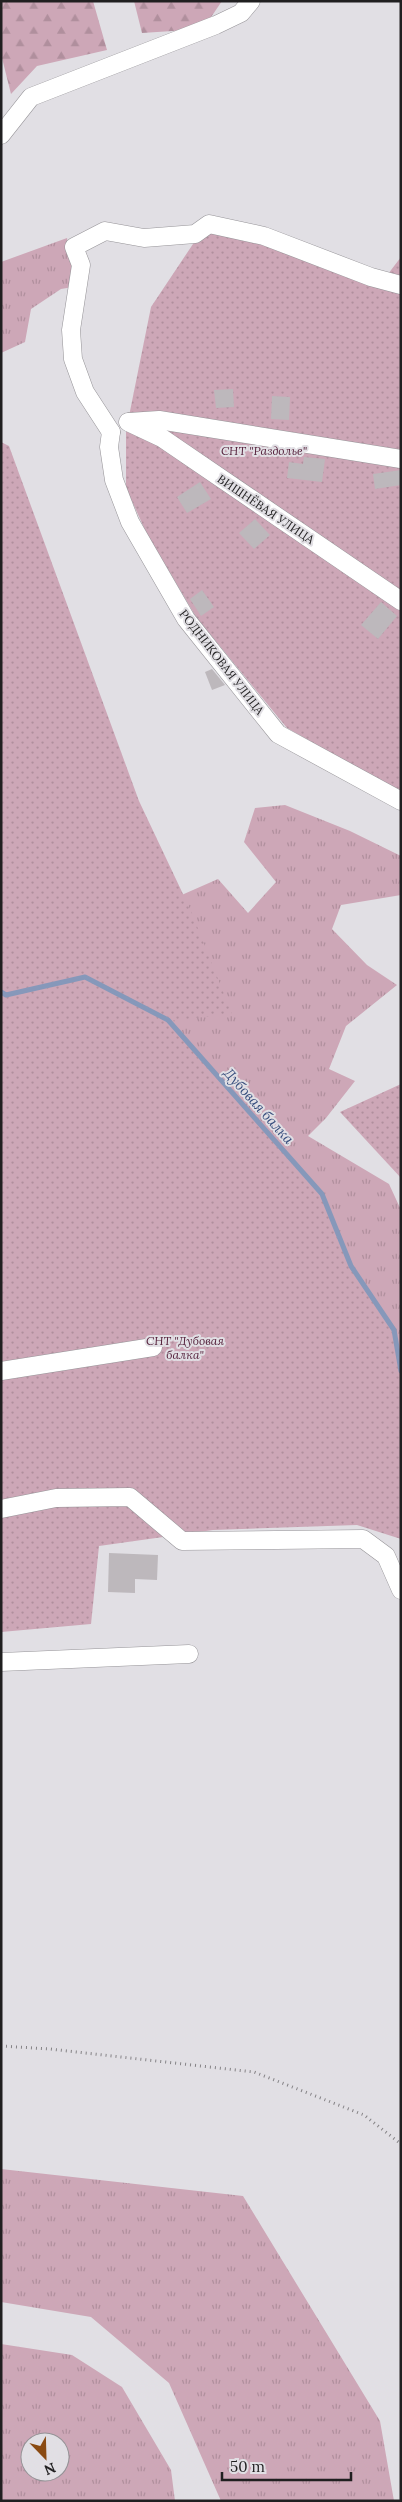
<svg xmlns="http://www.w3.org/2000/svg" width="402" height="2502" font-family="Lora,serif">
<defs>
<pattern id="grass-tufts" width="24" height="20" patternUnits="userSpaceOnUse" patternTransform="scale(1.25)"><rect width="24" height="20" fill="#cda7b7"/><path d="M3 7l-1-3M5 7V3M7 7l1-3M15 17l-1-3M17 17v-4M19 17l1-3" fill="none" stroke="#b08f9d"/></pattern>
<pattern id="forest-firs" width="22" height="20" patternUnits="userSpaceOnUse" patternTransform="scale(1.25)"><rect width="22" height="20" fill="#cda7b7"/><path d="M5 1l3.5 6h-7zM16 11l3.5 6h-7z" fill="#b08f9d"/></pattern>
<pattern id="garden-dots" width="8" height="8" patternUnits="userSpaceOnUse" patternTransform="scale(1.25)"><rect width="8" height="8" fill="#cda7b7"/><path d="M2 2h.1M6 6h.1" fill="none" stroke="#b08f9d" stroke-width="1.8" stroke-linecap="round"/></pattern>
</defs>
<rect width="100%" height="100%" fill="#e1dfe4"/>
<g fill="url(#grass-tufts)" fill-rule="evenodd">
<path d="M67 238 72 267 73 287 61 289 31 309 25 342 1 353V262Z"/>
<path d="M285 805 350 831 401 856V895L341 905 332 929 367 965 397 985 346 1026 329 1069 355 1081 326 1118 308 1136 389 1184 401 1210V1419L1 1211 143 912 218 879 248 913 276 882 244 842 255 808Z"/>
<path d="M1 2169 243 2196 380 2421 394 2501H221L169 2383 91 2317 1 2302Z"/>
<path d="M1 2344 72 2355 122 2387 171 2470 175 2501H1ZM30 2442H60V2472H30Z"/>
</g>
<g fill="url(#forest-firs)">
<path d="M1 1H93L107 50 37 66 11 94 1 54Z"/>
<path d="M134 1H222L203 29 142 33Z"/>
</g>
<g fill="url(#garden-dots)">
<path d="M209 220 259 227 388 274 401 257V793L287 728 196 617 146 532 126 488V431L151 307Z"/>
<path d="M1 442 9 446 139 801 191 911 232 1014 168 1021 322 1194 351 1266 394 1330 401 1371V1539L357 1525 213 1530 99 1546 91 1624 1 1632Z"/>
<path d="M401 1084V1178L340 1112Z"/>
</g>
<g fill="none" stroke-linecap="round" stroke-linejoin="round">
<path stroke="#8698ba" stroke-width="5" d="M1 992 6 995 85 977 168 1020 322 1194 351 1266 394 1330 401 1371"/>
</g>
<g fill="#bdb8bc">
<path d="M233 389 234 407 216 408 214 390Z"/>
<path d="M272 396 290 397 289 420 271 419Z"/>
<path d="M304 457 325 459 322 482 287 478 289 462 303 464Z"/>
<path d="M401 470V485L375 489 373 474Z"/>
<path d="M200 482 211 499 187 513 177 497Z"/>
<path d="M255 519 270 535 254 549 239 533Z"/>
<path d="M202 590 214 607 201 616 190 599Z"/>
<path d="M381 602 397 616 378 639 361 625Z"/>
<path d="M212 669 225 685 212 690 205 672Z"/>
<path d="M109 1553 158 1555 157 1580 135 1579V1593L108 1592Z"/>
</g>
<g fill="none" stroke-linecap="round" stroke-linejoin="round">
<defs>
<g id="minor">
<path d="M1 135 31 97 216 25 241 13 251 1"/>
<path d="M128 422 162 438 401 601"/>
<path d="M129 422 159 420 401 459"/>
<path d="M111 432 85 392 73 359 71 330 81 265 74 247 105 231 144 238 195 234 209 224 264 236 371 277 401 285"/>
<path d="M111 432 109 447 114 480 130 522 186 619 278 734 401 801"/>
<path d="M1 1371 153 1347"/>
<path d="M1 1509 56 1498 130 1497 182 1541 363 1539 386 1556 401 1590"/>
<path d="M1 1662 189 1654"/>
</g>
</defs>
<use href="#minor" stroke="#969498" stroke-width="19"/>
<path stroke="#848285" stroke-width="3" stroke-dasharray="1 4" stroke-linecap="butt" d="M1 2046 50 2049 254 2072 364 2115 401 2144"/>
<use href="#minor" stroke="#fff" stroke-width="18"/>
</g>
<g text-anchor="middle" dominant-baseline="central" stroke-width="4" stroke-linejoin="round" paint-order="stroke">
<g font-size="12" font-style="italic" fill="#531e39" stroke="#e1dfe4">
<text x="264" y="450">СНТ "Раздолье"</text>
<text x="185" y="1340">СНТ "Дубовая<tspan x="185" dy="14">балка"</tspan></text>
</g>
<g font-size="12" fill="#201f20" stroke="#e1dfe4">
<text transform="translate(266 509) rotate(34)">ВИШНЁВАЯ УЛИЦА</text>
<text transform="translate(222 662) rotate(52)">РОДНИКОВАЯ УЛИЦА</text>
</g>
<g font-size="14" font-style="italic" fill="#354c7c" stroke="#e1dfe4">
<text transform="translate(259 1106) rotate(48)">Дубовая балка</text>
</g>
</g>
<rect width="402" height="2502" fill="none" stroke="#201f20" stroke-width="5"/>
<g transform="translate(45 2457) rotate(157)"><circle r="24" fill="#e1dfe4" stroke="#949296"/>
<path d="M0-4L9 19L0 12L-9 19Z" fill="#8a4a12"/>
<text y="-8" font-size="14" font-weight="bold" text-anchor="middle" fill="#201f20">N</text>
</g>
<path d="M222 2472v8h129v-8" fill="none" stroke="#201f20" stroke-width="2.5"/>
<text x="230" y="2472" font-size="15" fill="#201f20" stroke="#e1dfe4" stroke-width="4" paint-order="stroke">50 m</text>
</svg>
